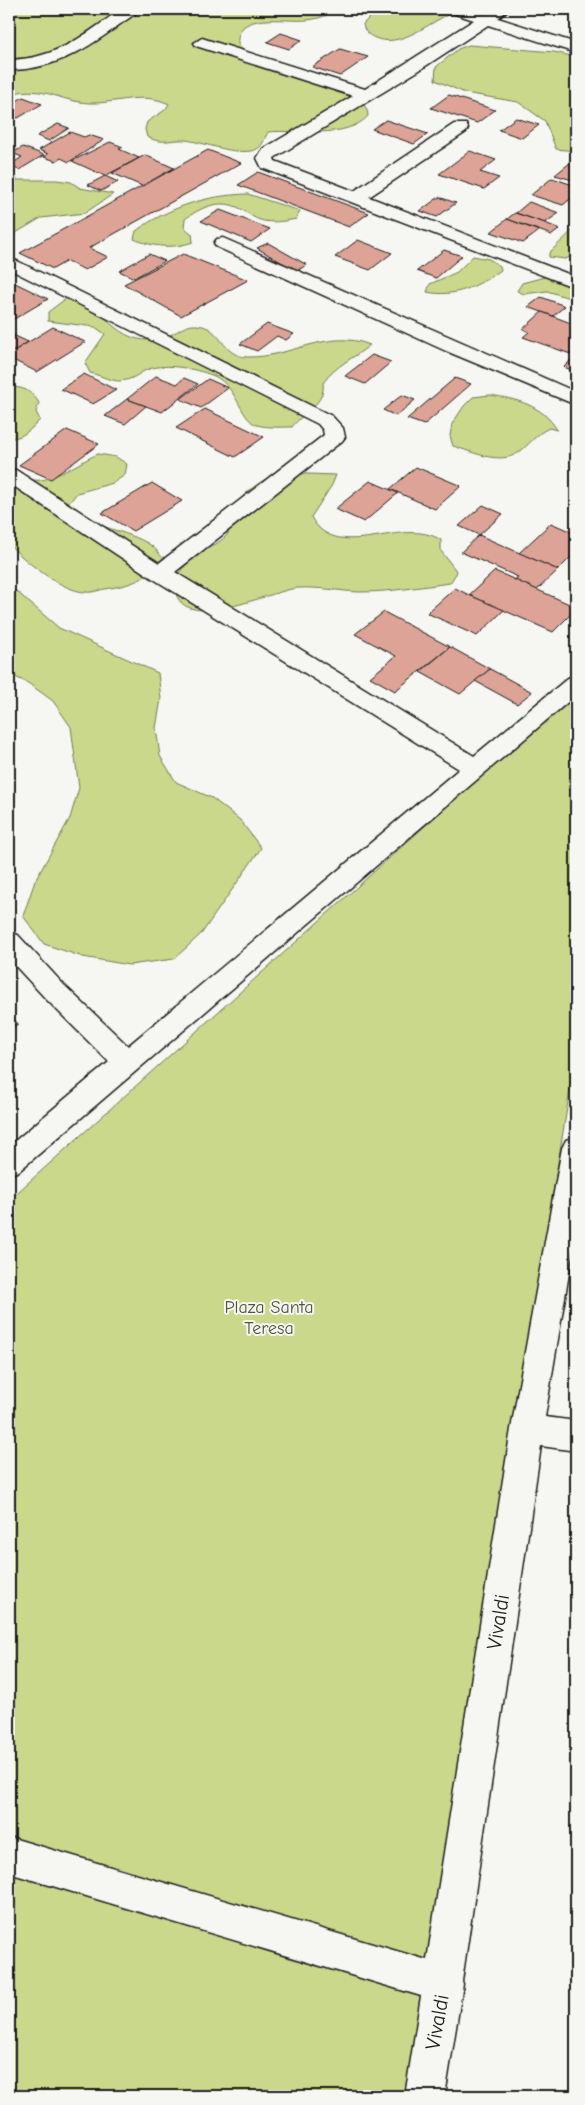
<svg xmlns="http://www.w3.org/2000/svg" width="585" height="2105" font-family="'Comic Neue',sans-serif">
<rect width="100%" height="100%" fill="#f6f6f2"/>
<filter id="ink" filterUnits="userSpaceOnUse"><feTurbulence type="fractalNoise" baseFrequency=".02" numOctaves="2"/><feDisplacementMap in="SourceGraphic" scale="10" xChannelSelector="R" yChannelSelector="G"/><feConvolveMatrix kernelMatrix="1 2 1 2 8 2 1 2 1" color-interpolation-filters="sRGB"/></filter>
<g filter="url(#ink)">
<g fill="#c9d88b" stroke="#727a54">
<path d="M9 9H336C327 16 318 19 307 20 290 22 245 13 239 34 236 44 239 47 247 53 273 62 368 84 368 116 346 140 297 129 268 132 264 139 263 147 255 150 236 156 204 142 185 140 169 139 163 145 147 137L145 129 147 122 165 110 169 104C142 91 116 104 89 103 57 101 45 85 9 94Z"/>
<path d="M378 9H455L454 12C430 21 401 49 375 38 368 35 364 31 363 24Z"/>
<path d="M469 45 554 52 576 57V151L556 149 545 121 518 102 465 93 435 80 436 67 458 49Z"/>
<path d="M9 180H57L71 182 80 188 113 194 85 213 41 218 9 237Z"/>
<path d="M248 194 300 211 296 219C286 221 275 223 264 221 253 219 246 211 237 207 218 199 200 208 185 219L184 227 192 234 193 242C173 249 153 247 134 239L136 231C169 207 207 195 248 194Z"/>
<path d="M576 227V255L565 259 549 257V253Z"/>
<path d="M473 256 489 259 500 266 501 270C478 286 455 298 427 292L430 284 457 272Z"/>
<path d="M552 275 576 278V300L547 291 524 294 517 291 522 283Z"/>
<path d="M85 295C108 322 129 352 170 335 179 331 186 324 197 325 223 327 221 357 248 357 289 358 329 328 370 345 353 359 337 364 323 383 326 404 303 412 292 427 281 427 268 428 257 425 239 419 238 383 209 374 191 368 162 362 144 371 136 376 131 380 120 381 111 381 99 375 90 373L85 363 105 334 95 327 48 321V312L68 297Z"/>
<path d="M9 387C23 387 31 390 39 403L36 412 40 420C31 429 22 439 9 438Z"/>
<path d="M490 395C516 399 543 405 557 430L549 428C536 434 529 445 518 453 499 465 473 452 453 446L450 436 452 424 464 406 473 397Z"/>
<path d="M98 454 116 457 127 464 125 475 113 483 77 493 69 503C92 531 126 528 152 546 156 549 159 554 163 558 149 580 130 585 105 589 99 590 92 593 86 592 63 592 23 560 9 544V468C16 472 25 478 34 480 50 483 81 461 98 454Z"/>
<path d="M281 473 336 475 332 485 311 517C337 565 402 515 441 540V551L457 572 450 583C420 587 390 592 359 592 339 591 319 587 298 588 272 590 183 635 175 590 172 570 194 559 209 548 214 545 223 540 227 535 231 529 231 520 233 513 240 493 262 479 281 473Z"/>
<path d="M9 590 16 591 59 628 158 673 161 699 156 728 160 756 176 782 212 798 240 820 261 848 202 933 174 959 129 965 83 957 44 944 23 916 35 881 70 818 79 788 71 727 53 701 28 683 9 674Z"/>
<path d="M576 690V1053L405 2096H9V1200Z"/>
</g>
<g fill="#dca396" stroke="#1c1c1c">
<path d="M281 33 302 40 289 49 267 42Z"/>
<path d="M340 49 368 57 340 76 312 67Z"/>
<path d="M449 95 495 110 477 123 431 108Z"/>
<path d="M23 97 42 104 18 118 9 115V106Z"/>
<path d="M516 118 539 125 522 138 499 130Z"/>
<path d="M386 120 428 134 414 144 372 129Z"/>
<path d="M58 124 69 128 49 141 37 136Z"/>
<path d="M70 132 84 137 89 135 104 140 69 162 61 158 56 161 44 157 48 154 39 150Z"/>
<path d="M110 142 123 147 119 149 139 158 105 176 72 161Z"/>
<path d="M23 147 44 155 19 170 9 166 22 157 12 153Z"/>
<path d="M208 150 241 163 89 248 108 257 85 270 67 261 53 269 20 253Z"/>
<path d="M470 151 496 160 480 172 499 178 484 189 439 174Z"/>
<path d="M145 155 174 168 142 186 112 173Z"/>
<path d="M576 158V181L555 175Z"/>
<path d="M258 172 369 213 349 227 238 185Z"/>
<path d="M105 176 118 182 101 191 88 185Z"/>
<path d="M552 178 576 186V197L574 196 563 205 531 195Z"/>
<path d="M439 197 456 203 437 217 420 211Z"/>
<path d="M529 202 559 213 545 223 516 213Z"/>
<path d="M220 210 270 229 251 242 201 221Z"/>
<path d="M515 213 545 223 560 229 552 235 507 219Z"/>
<path d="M507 219 539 231 523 243 491 232Z"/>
<path d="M358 240 392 253 370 270 335 257Z"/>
<path d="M268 243 307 265 296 271 257 248Z"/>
<path d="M444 250 462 256 436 278 417 271Z"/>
<path d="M149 254 165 261 134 278 119 271Z"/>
<path d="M183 254 248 280 181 316 124 284Z"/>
<path d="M9 280 48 299 9 322Z"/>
<path d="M541 297 565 306 553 316 528 307Z"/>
<path d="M542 312 576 325V356L523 337 529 332 523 329Z"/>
<path d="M267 324 294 334 286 340 277 336 257 351 240 344Z"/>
<path d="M53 327 85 342 37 372 9 358V354Z"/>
<path d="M13 335 28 342 9 354V338Z"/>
<path d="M372 355 391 362 365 384 345 376Z"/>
<path d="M576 355V372L564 367Z"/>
<path d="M84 374 116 390 93 404 61 389Z"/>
<path d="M156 376 177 384 184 378 198 384 162 412 127 399Z"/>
<path d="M455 378 471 384 424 425 407 419Z"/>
<path d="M208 379 228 388 201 408 180 399Z"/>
<path d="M402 395 415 400 396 416 383 410Z"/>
<path d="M127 399 146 406 125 424 105 416Z"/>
<path d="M205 409 264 437 235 457 176 428Z"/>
<path d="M67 430 99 444 51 479 19 465Z"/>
<path d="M416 467 461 486 435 509 390 489Z"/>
<path d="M370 481 398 493 364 522 335 509Z"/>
<path d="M152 483 182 501 133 531 102 513Z"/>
<path d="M483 505 503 514 479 535 459 526Z"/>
<path d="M551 523 576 534V552L558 570 519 553Z"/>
<path d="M479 535 558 570 537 590 514 580 518 577 461 552Z"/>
<path d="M495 571 576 607V609L553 632 469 595Z"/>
<path d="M455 588 469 595 504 610 477 636 427 613Z"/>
<path d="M384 612 450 647 395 691 370 677 396 656 355 634Z"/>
<path d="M450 647 490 669 460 694 420 672Z"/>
<path d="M490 669 532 692 517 704 475 681Z"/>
<path d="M9 1013 18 1024 9 1029Z"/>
</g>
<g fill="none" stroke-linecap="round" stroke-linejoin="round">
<defs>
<g id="minor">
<path d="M121 9H139C133 17 122 22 115 28 82 52 50 70 9 70V60C56 59 85 35 121 9Z"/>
<path d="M447 9H469L484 14 492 9H509L498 18 576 43V53L488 25 418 71 274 158 275 161 354 191 454 124H466L468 128 466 132 369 197 576 277V288L262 168 257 158 263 149 353 96 196 46 194 43 202 38 208 40 365 89 474 20 449 12Z"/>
<path d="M223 238 576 392V405L446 351 217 247 214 243 217 239Z"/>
<path d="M9 257 332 416 343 428 345 437 342 441 175 572 474 756 568 678 576 675V695L19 1171 9 1175V1146L109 1062 46 999 9 959V932L18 935 64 985 128 1046 459 769 152 578 9 483V468L16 470 159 563 324 435 323 430 318 424 9 269Z"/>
<path d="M576 1136V1231L545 1417 576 1421V1451L541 1446 462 1981 463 1984 445 2096H405L421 1996 9 1873V1837L427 1960 511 1429 562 1148 566 1140Z"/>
</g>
</defs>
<use href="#minor" stroke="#1c1c1c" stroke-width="3"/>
<use href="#minor" fill="#f6f6f2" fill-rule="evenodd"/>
</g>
</g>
<g text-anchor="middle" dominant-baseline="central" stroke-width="4" stroke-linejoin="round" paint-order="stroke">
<g font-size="18" fill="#50543d" stroke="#f6f6f2">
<text x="269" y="1307">Plaza Santa<tspan x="269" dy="21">Teresa</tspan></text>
</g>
<g font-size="21" fill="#1c1c1c" stroke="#f6f6f2">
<text transform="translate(498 1622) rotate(-81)">Vivaldi</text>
<text transform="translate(437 2022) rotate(-80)">Vivaldi</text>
</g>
</g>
<rect width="585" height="2105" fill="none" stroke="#f6f6f2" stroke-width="30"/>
<rect x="15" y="15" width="555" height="2075" fill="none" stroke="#1c1c1c" stroke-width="2" filter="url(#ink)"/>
</svg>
